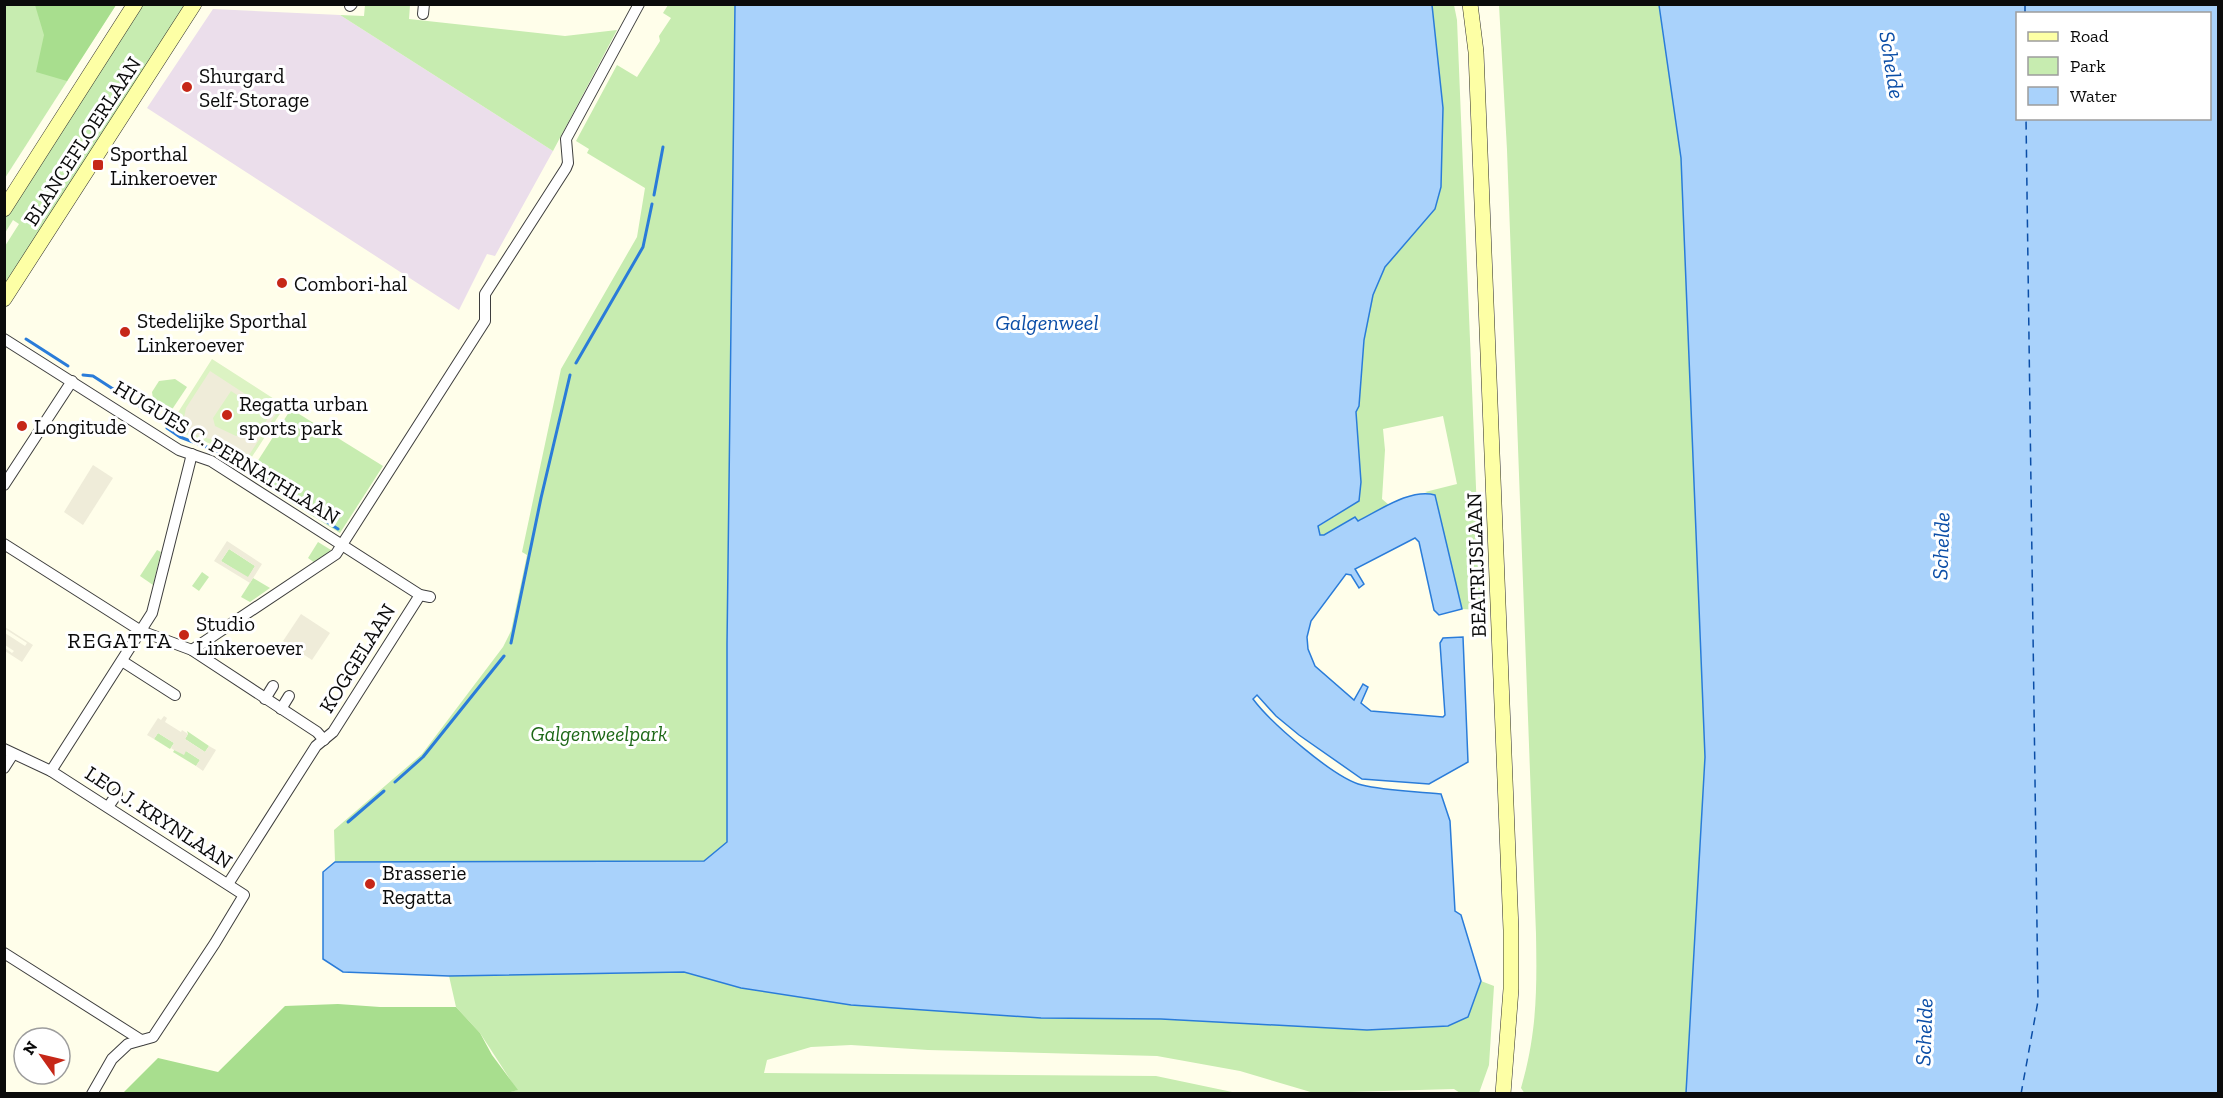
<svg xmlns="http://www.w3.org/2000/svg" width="2223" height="1098" font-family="'Zilla Slab',serif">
<rect width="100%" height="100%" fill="#fffeea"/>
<path fill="#ebdeeb" d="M213 9 340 15 553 151 495 256 487 254 459 310 147 108Z"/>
<g fill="#c7ecb0">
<path d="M4 5H116L5 178H4Z"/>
<path d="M140 5H188L5 292V246L19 224 13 220 5 233V217Z"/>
<path d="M365 5H410L409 19 565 36 617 30 553 151 340 15 364 16Z"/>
<path d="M668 5H735L727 644V842L704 861 335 862 334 830 422 754 503 647 511 631 527 555 522 552 561 369 637 237 645 188 587 153 589 149 576 141 617 65 637 77 660 41 659 36 671 18 663 13Z"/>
<path d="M1432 5H1454L1457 20 1481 610 1462 609 1435 496 1425 492 1457 484 1443 416 1383 429 1385 450 1382 499 1389 505 1357 521 1354 518 1324 535H1320L1318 527 1359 501 1356 412 1359 406 1364 340 1373 295 1385 267 1435 209 1441 187 1443 108Z"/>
<path d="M1499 5H1659L1681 158 1705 757 1686 1093 1525 1094 1521 1088C1537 1033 1537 990 1536 934L1507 150Z"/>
<path d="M175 379 187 387 169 414 154 405 152 392 159 381Z"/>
<path d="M291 409 383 466 340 533 248 476Z"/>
<path d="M318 542 331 550 315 563 308 558Z"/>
<path d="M229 549 255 566 248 578 221 561Z"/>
<path d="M157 550 161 552 153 585 140 576Z"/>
<path d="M202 572 209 577 199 591 192 586Z"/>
<path d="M253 578 270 588 250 602 241 597Z"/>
<path d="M187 731 209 746 205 752 185 739 188 734Z"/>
<path d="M158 733 174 743 170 749 154 739Z"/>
<path d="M175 749 186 751 200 760 196 766 173 752Z"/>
<path d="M684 972 741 988 851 1005 1041 1018 1161 1019 1367 1030 1448 1025 1475 999 1481 981 1494 986 1489 1065 1479 1093H1460L1454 1089 1314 1093 1240 1071 1157 1056 928 1050 851 1045 811 1047 767 1060 764 1073 1156 1076 1237 1093 503 1094 517 1090 480 1033 456 1007 449 976Z"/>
</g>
<g fill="#a8de8e">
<path d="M35 5H116L67 81 36 72 44 35Z"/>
<path d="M338 1004 380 1007H456L480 1033 492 1055 518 1090 503 1094 123 1093 158 1058 218 1072 285 1006Z"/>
</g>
<path fill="#dcf3c3" d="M212 359 285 406 246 466 216 446 183 433 170 425Z"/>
<g fill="#efecd9" fill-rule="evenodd">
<path d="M210 371 276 414 249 455 234 446 189 433 180 428 177 421 179 418H184L186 408ZM231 391 269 416 259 433 252 430 247 431 241 436H236L215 426 213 418Z"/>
<path d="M93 465 113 478 83 525 64 512Z"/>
<path d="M227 541 262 564 250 583 214 561ZM229 549 255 566 248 577 221 561Z"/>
<path d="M301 614 330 633 312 660 283 641Z"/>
<path d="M5 627 33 645 22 662 5 651V648L12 653 14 651 5 645V633L25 646 27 643 5 629Z"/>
<path d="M164 716 167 718 165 722 181 732 182 730 188 734 185 739 205 752 209 746 216 750 203 771 196 766 200 760 186 751 184 755 174 750 171 748 174 743 158 733 154 739 147 735 158 718 161 720Z"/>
</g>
<g fill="#a9d2fb" stroke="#2a7cd9" stroke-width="1.5" fill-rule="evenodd">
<path d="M735 5H1432L1443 108 1441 187 1435 209 1385 267 1373 295 1364 340 1359 406 1356 412 1361 482 1359 501 1318 526 1320 535H1324L1355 517 1358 521C1380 510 1411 488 1435 495L1462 609 1439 615 1434 610 1419 542 1415 538 1355 569 1364 584 1359 588 1351 575 1346 574 1311 621 1307 637 1308 649 1315 666 1354 700 1363 684 1368 687 1361 703 1371 711 1443 717 1445 715 1440 643 1443 638 1463 637 1468 762 1429 784 1362 779 1299 735 1276 716 1257 695 1253 699C1270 722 1335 779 1362 785 1387 791 1415 791 1441 794L1450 821 1455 911 1461 915 1481 981 1468 1017 1448 1026 1367 1030 1161 1019 1041 1018 851 1005 741 988 684 972 449 976 343 972 323 959V872L335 862 704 861 727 842V644Z"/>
<path d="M1659 5H2218V1093H1686L1705 757 1681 158ZM2018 14H2210V118H2018Z"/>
</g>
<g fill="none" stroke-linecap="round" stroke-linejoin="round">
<g stroke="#2a7cd9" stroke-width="3">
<path d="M654 195 663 147"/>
<path d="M26 339 68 366"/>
<path d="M576 363 643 247 652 204"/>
<path d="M83 375 93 376 161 420"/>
<path d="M167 428 180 437 217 451 244 469"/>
<path d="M250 473 338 529"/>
<path d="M511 643 541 498 570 375"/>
<path d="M395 782 423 757 504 656"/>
<path d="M348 822 384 791"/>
</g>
<g stroke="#0b4ea7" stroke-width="1.5" stroke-dasharray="8 6" stroke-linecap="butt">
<path d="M2025 4V14"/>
<path d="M2021 1094 2038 1001 2026 118"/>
</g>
<defs>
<g id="street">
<path d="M350 6 352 4"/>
<path d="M423 14 424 4"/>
<path d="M4 339 179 450 211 461 420 595 430 597"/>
<path d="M4 485 72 381"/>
<path d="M4 544 141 631 192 650 317 732 324 740"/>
<path d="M192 650 336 554 485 321V294L566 168 568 163 566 139 639 4"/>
<path d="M122 661 175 695"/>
<path d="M265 699 273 686"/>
<path d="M281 709 289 696"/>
<path d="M4 749 51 771 244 895 215 943 153 1037 128 1044 112 1059 92 1094"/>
<path d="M4 768 13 754"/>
<path d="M51 771 152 613 192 454"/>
<path d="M108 807 117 794"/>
<path d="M228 884 316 746 333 732 420 595"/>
<path d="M4 953 141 1040"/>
</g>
<g id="secondary">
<path d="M1470 4 1476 52 1511 930V989L1503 1094"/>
<path d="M4 209 135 4"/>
<path d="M4 299 194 4"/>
</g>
</defs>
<use href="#street" stroke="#3e3e3e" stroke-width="12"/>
<use href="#secondary" stroke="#2d2d2d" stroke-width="16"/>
<use href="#street" stroke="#fff" stroke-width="10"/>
<use href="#secondary" stroke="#fdffa5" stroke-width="15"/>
</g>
<g fill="#c62718" stroke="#fff" stroke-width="2">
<circle cx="187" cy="87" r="6"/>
<rect x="92" y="159" width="12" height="12" rx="3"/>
<circle cx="282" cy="283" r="6"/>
<circle cx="125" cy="332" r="6"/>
<circle cx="227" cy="415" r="6"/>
<circle cx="22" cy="426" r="6"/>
<circle cx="184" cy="635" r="6"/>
<circle cx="370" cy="884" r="6"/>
</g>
<g text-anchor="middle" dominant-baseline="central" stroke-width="6" stroke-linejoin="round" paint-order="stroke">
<g font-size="21" fill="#0b0b0b" stroke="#fff" text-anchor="start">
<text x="199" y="75">Shurgard<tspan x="199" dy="24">Self-Storage</tspan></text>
<text x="110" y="153">Sporthal<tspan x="110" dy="24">Linkeroever</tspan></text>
<text x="294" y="283">Combori-hal</text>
<text x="137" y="320">Stedelijke Sporthal<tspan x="137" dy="24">Linkeroever</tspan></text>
<text x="239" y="403">Regatta urban<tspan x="239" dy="24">sports park</tspan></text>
<text x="34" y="426">Longitude</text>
<text x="196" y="623">Studio<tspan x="196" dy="24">Linkeroever</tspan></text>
<text x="382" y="872">Brasserie<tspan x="382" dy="24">Regatta</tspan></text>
</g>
<g font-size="21" fill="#0b0b0b" stroke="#fff">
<text transform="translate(82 141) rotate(-57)">BLANCEFLOERLAAN</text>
<text transform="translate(227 452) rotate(31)">HUGUES C. PERNATHLAAN</text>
<text transform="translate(1476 565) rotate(-92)">BEATRIJSLAAN</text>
<text transform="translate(357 658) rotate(-58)">KOGGELAAN</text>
<text transform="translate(159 817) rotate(33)">LEO J. KRYNLAAN</text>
</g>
<g font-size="21" font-style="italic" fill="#1d6817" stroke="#fff">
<text x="599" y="733">Galgenweelpark</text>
</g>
<g font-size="22" font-style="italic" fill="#0b4ea7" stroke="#fff">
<text transform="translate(1892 65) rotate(81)">Schelde</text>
<text x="1047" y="322">Galgenweel</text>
<text transform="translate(1941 546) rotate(-88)">Schelde</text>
<text transform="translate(1924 1032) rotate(-88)">Schelde</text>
</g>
<g font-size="22" letter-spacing="1.5" fill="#0b0b0b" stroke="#fff">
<text x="120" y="640">REGATTA</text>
</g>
</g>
<rect width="2223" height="1098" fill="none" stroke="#0b0b0b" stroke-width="12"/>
<rect x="2016" y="12" width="195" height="108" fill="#ffffff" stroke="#9d9d9d" stroke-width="1.5"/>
<rect x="2028" y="32" width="30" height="9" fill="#fdffa5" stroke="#9d9d9d" stroke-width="1.5"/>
<text x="2070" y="42" font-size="18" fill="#0b0b0b">Road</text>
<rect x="2028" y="57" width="30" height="18" fill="#c7ecb0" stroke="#9d9d9d" stroke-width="1.5"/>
<text x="2070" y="72" font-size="18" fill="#0b0b0b">Park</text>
<rect x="2028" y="87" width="30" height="18" fill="#a9d2fb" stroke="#9d9d9d" stroke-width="1.5"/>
<text x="2070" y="102" font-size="18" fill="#0b0b0b">Water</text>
<g transform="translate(42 1056) rotate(304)"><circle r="28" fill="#ffffff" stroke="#9d9d9d" stroke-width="1.5"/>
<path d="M0-4.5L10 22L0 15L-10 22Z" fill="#c62718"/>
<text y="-9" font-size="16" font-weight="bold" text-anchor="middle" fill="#0b0b0b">N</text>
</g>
</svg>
